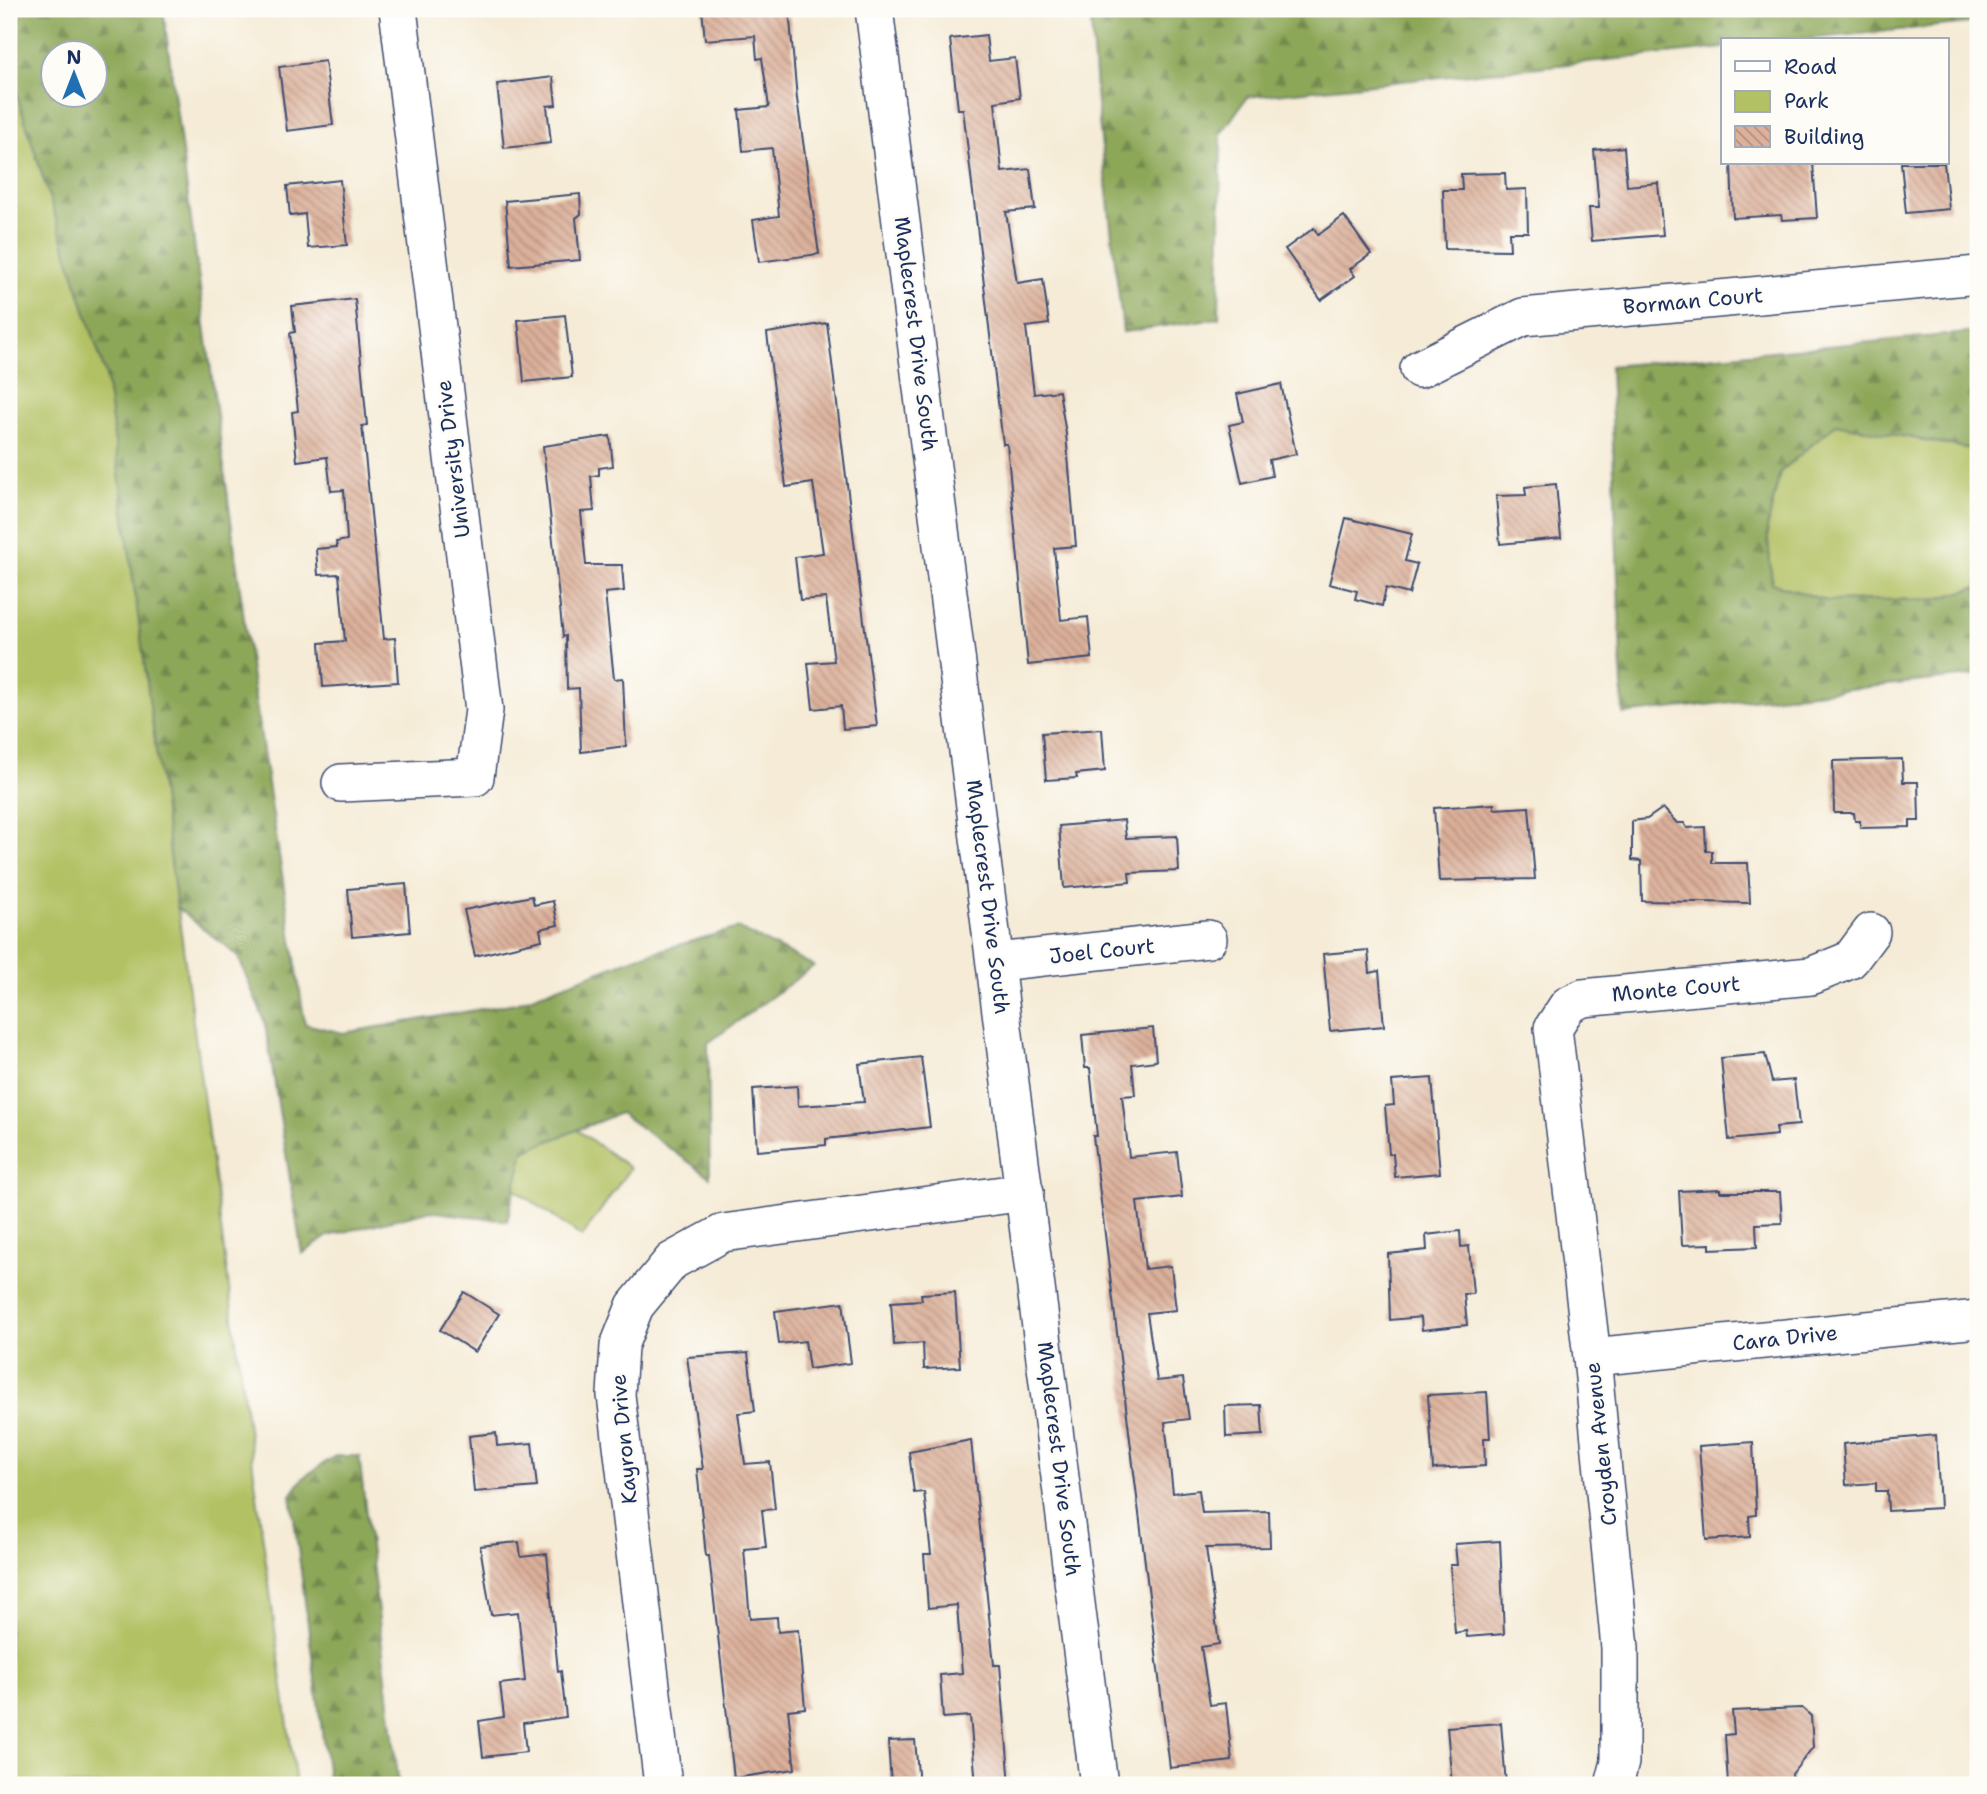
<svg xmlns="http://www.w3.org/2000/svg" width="1987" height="1794" font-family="'Shantell Sans',sans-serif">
<defs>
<pattern id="forest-firs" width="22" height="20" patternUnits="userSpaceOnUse" patternTransform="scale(1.75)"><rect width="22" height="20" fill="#8da759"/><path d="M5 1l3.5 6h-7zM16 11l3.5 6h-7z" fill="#72884d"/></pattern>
<pattern id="building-back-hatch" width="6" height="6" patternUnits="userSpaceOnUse" patternTransform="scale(1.75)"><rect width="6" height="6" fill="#dcb09a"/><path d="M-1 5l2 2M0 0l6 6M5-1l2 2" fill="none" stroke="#b29081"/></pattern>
</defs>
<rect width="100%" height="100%" fill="#fdfcf7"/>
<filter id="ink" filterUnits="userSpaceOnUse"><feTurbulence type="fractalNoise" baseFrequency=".0143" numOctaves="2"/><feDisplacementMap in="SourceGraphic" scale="14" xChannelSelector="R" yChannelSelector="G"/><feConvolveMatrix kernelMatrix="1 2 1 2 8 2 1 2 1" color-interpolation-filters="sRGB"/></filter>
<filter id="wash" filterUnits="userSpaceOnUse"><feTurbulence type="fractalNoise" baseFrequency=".00686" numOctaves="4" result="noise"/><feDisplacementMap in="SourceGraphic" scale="28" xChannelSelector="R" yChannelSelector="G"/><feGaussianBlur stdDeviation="1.57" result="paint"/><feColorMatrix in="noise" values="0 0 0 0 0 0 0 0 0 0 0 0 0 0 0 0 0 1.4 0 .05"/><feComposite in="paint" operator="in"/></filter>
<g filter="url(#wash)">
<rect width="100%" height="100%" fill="#f5ebd6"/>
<g fill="#b2c163" stroke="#667860" stroke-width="2">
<path d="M9 70 106 376 296 1785H9Z"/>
<path d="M1836 424 1978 450V587L1937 599 1827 601 1772 583 1767 528 1780 472Z"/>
<path d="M537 1101 630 1168 582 1237 482 1166Z"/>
</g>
<g fill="url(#forest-firs)" stroke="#546b5c" stroke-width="2" fill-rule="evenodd">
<path d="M9 9H163L252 679 305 1024 343 1033 516 1003 640 956 738 928 814 966 708 1043 710 1177 620 1113 524 1151 507 1221 428 1211 328 1236 302 1254 265 1023 238 956 177 908 106 376 9 70ZM52 52H94V94H52Z"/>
<path d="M1090 9H1978V22L1798 40H1723V48L1247 97 1221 134 1219 318 1123 332 1097 104Z"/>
<path d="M1978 332V450L1836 424 1780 472 1767 528 1772 583 1827 601 1937 599 1978 587V675L1623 714 1610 366Z"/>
<path d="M335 1456H359L399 1785H329L291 1495 304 1477Z"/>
</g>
<g id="blocks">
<g fill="url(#building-back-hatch)">
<path d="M702 9H789L797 99 819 254 759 262 753 220 779 216 772 148 743 151 739 110 769 107 762 58 757 59 755 36 705 40Z"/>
<path d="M986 35 989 61 1015 58 1020 98 995 102 1002 172 1030 169 1035 209 1006 212 1017 283 1043 279 1049 324 1026 327 1034 394 1059 391 1066 434 1076 546 1054 548 1061 620 1088 617 1092 658 1028 665 1007 444H1003L963 109H958L950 39Z"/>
<path d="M325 61 333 125 287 131 279 67Z"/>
<path d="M553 77 556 105 547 106 551 143 504 148 497 84Z"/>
<path d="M1624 147 1627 186 1658 183 1663 235 1592 241 1589 208H1599L1594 150Z"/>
<path d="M1731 163H1813L1817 218 1782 220 1781 215 1733 218Z"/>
<path d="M1901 163H1944L1949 209 1906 213Z"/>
<path d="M1505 173 1506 190 1527 189 1528 232H1509L1510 250 1445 249 1443 190H1462L1461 174Z"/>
<path d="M340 180 347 245 308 248 305 214 290 216 287 186Z"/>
<path d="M580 194 581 214 576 218 580 260 511 266 505 201Z"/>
<path d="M1344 216 1371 254 1350 269 1355 276 1321 300 1285 249 1314 228 1318 235Z"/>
<path d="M355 299 367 425 362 426 384 639 395 638 398 682 323 687 320 643 345 641 339 574 318 575 316 549 337 547 336 542 347 540 344 490 331 491 327 457 297 461 292 412 298 411 290 333 295 332 292 306Z"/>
<path d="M565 315 572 377 524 382 518 320Z"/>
<path d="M827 323 877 726 843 729 841 706 813 709 808 663 834 661 826 598 800 600 795 557 823 553 813 483 786 487 767 333Z"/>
<path d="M1281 384 1296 454 1269 460 1272 476 1242 483 1229 425 1243 422 1237 394Z"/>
<path d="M610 436 613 466 599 468V475L591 476 594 511 581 512 586 565H622L624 591 605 593 614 679 623 678 626 746 581 752 579 688 567 689 566 636 563 637 543 446Z"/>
<path d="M1556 484 1561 538 1500 544 1496 496 1526 495 1525 487Z"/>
<path d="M1346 518 1412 534 1405 561 1417 564 1409 594 1386 588 1382 606 1355 599 1357 591 1329 584Z"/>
<path d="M1102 729 1105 771 1076 774 1077 778 1046 780 1042 733Z"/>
<path d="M1902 759 1903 782H1918L1919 821H1910V827L1860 828V821H1855L1854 813H1834L1833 761Z"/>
<path d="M1494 804V809L1529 807 1535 879 1439 881 1434 808Z"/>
<path d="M1663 808 1677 823H1684L1687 828 1705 827 1706 851H1712V863H1748L1750 903 1642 901 1641 861 1632 860V821L1647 819Z"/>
<path d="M1124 820 1126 838 1177 836 1179 871 1129 873 1130 882 1064 888 1059 826Z"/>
<path d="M406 884 410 932 352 937 348 889Z"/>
<path d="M532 896 534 905 553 901 558 925 540 929 542 940 475 956 464 910Z"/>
<path d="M1368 950 1370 973 1379 971 1384 1026 1330 1031 1323 954Z"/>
<path d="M1153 1028 1156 1061 1132 1064 1135 1095 1122 1096 1129 1157 1177 1152 1182 1197 1137 1202 1145 1269 1171 1266 1176 1310 1147 1313 1157 1381 1183 1378 1189 1419 1165 1422 1173 1493 1199 1490 1202 1513 1269 1511 1270 1547 1206 1548 1219 1644 1201 1647 1210 1705 1226 1703 1232 1761 1170 1768 1093 1136H1097L1090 1068H1085L1082 1035Z"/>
<path d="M1765 1054 1772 1082 1794 1080 1799 1125 1776 1127 1777 1135 1729 1140 1721 1058Z"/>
<path d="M921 1057 930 1127 826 1139V1145L757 1151 753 1089 797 1086 798 1106 864 1102 859 1064Z"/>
<path d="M1432 1078 1440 1173 1395 1177 1393 1154H1389L1385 1106 1394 1105 1392 1081Z"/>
<path d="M1720 1189V1192H1780L1782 1223 1756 1224 1757 1247 1710 1249V1244L1682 1245 1679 1191Z"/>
<path d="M1460 1231 1461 1247 1469 1246 1473 1294H1464L1467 1325 1422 1330 1421 1317 1390 1320 1388 1254 1427 1250 1426 1235Z"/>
<path d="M464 1292 499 1314 475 1352 440 1330Z"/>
<path d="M955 1292 960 1367 924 1369 923 1343 894 1345 891 1302 922 1300 921 1294Z"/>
<path d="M843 1302 851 1363 809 1369 805 1341 779 1344 775 1311Z"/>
<path d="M748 1353 755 1411 738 1413 745 1464 770 1462 775 1509 762 1510 766 1547 744 1549 750 1619 777 1617 778 1632 798 1630 805 1708 788 1710 795 1769 734 1778 709 1556H706L697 1469H703L687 1357Z"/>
<path d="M1487 1392 1490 1438H1484L1485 1466 1433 1469 1428 1395Z"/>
<path d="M1261 1405 1263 1435 1226 1437 1225 1406Z"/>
<path d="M496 1433 497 1446 532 1443 537 1487 474 1492 469 1436Z"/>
<path d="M1936 1435 1940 1508 1888 1511 1887 1491H1876V1483L1846 1485 1843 1444Z"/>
<path d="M971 1440 994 1665H1000L1010 1785H976L970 1716 943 1718 940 1675 962 1673 957 1605 928 1608 924 1554H931L924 1492 914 1493 909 1452Z"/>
<path d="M1753 1442 1756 1515 1749 1516 1750 1537 1706 1540 1699 1446Z"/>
<path d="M1500 1541 1504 1634 1467 1637 1466 1631 1455 1633 1450 1565H1457L1455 1544Z"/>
<path d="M519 1542 521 1557 547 1554 558 1672 561 1671 566 1717 523 1723 526 1752 483 1757 479 1721 504 1717 500 1684 525 1681 518 1612 491 1615 480 1546Z"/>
<path d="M1802 1708 1811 1716 1813 1747 1792 1774 1793 1783 1728 1785 1725 1735 1734 1734 1732 1711Z"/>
<path d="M1501 1723 1506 1785H1452L1447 1727Z"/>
<path d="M915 1740 919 1785H891L888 1741Z"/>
</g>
</g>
</g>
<g filter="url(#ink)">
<use href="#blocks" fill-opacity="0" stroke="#3c4b70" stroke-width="2"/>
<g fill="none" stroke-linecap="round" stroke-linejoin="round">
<defs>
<g id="minor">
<path d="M874 9 1099 1785"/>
<path d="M1419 369 1523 317 1978 275"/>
<path d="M341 783 475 777 484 710 398 9"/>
<path d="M997 962 1208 939"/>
<path d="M1592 1357 1978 1319"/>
<path d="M663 1785 616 1395 619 1346 635 1306 672 1261 723 1233 1025 1192"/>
<path d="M1614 1785 1620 1762V1648L1592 1357 1553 1028 1568 1005 1583 998 1811 976 1850 960 1871 932"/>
</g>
</defs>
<use href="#minor" stroke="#3c4b70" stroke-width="40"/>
<use href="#minor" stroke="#fff" stroke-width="37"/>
</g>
</g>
<g text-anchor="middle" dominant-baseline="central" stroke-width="6" stroke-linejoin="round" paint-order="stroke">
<g font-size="21" fill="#1b2f5e" stroke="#fdfcf7">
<text transform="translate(1693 301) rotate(-5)">Borman Court</text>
<text transform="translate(916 334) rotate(83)">Maplecrest Drive South</text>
<text transform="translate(453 459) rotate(-97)">University Drive</text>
<text transform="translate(988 897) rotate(83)">Maplecrest Drive South</text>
<text transform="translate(1102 951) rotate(-6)">Joel Court</text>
<text transform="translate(1676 989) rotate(-5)">Monte Court</text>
<text transform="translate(1785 1338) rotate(-6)">Cara Drive</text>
<text transform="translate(624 1439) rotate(-95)">Kayron Drive</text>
<text transform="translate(1601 1444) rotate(-96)">Croyden Avenue</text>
<text transform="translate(1059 1459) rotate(83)">Maplecrest Drive South</text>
</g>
</g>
<rect width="1987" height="1794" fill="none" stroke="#fdfcf7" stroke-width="35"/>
<rect x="1721" y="38" width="228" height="126" fill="#fdfcf7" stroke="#a3aaba" stroke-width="2"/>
<rect x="1735" y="61" width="35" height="10" fill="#ffffff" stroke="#a3aaba" stroke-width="2"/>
<text x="1784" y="74" font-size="21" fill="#1b2f5e">Road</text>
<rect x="1735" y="91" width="35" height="21" fill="#b2c163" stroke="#a3aaba" stroke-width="2"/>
<text x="1784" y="108" font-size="21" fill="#1b2f5e">Park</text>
<rect x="1735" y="126" width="35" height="21" fill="url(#building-back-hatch)" stroke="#a3aaba" stroke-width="2"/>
<text x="1784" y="144" font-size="21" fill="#1b2f5e">Building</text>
<g transform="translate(74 74)"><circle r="33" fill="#fdfcf7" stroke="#a3aaba" stroke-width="2"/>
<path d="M0-5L12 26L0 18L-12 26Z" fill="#1f6fb2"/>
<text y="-10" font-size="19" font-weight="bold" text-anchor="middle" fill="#1b2f5e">N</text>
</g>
</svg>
